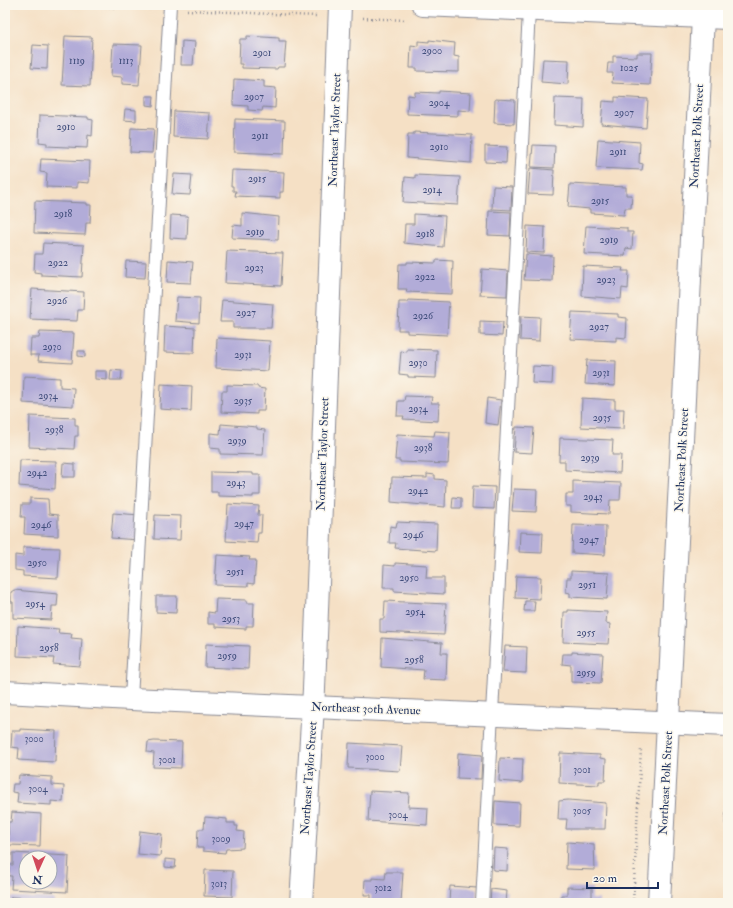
<svg xmlns="http://www.w3.org/2000/svg" width="733" height="908" font-family="'IM FELL Double Pica',serif">
<rect width="100%" height="100%" fill="#fbf7ec"/>
<filter id="ink" filterUnits="userSpaceOnUse"><feTurbulence type="fractalNoise" baseFrequency=".025" numOctaves="2"/><feDisplacementMap in="SourceGraphic" scale="8" xChannelSelector="R" yChannelSelector="G"/><feConvolveMatrix kernelMatrix="1 2 1 2 8 2 1 2 1" color-interpolation-filters="sRGB"/></filter>
<filter id="wash" filterUnits="userSpaceOnUse"><feTurbulence type="fractalNoise" baseFrequency=".012" numOctaves="4" result="noise"/><feDisplacementMap in="SourceGraphic" scale="16" xChannelSelector="R" yChannelSelector="G"/><feGaussianBlur stdDeviation="0.9" result="paint"/><feColorMatrix in="noise" values="0 0 0 0 0 0 0 0 0 0 0 0 0 0 0 0 0 1.4 0 .05"/><feComposite in="paint" operator="in"/></filter>
<g filter="url(#wash)">
<rect width="100%" height="100%" fill="#f5e0c5"/>
<g id="blocks">
<g fill="#b2acd8" fill-rule="evenodd">
<path d="M65 36 92 37 90 86 62 85Z"/>
<path d="M247 36 279 38V41H286L284 67H278L277 69 242 68V64H239L240 39H247Z"/>
<path d="M429 40 455 43 454 56 459 57V72L417 71V68H410L411 45 418 46V41L429 42Z"/>
<path d="M182 41 195 42 193 65H181Z"/>
<path d="M113 44 142 45 139 85 122 84V77L111 76Z"/>
<path d="M33 45 48 46 47 69 31 68Z"/>
<path d="M637 53H652L650 85 612 83 613 73H607L608 63H613V56L637 57Z"/>
<path d="M543 59 569 60 568 84 541 82Z"/>
<path d="M234 79 264 81V87L276 88 275 108 263 107 262 111 248 110V106L233 105Z"/>
<path d="M439 91 471 93 470 111 458 110V116L407 114 408 95 415 96V92L439 93Z"/>
<path d="M146 96H154L153 106 146 105Z"/>
<path d="M615 97 648 99 646 128 601 124 603 101 615 102Z"/>
<path d="M555 98 584 99 583 127 554 125Z"/>
<path d="M495 99 515 100 514 124 494 123Z"/>
<path d="M125 109 136 110V121L124 120Z"/>
<path d="M174 111 210 113 208 139 173 137Z"/>
<path d="M40 115 88 117V119L93 120 92 136 88 135 87 148 47 146V143L39 142Z"/>
<path d="M235 119 285 121 284 154 234 152Z"/>
<path d="M131 128 154 129 152 153 130 152Z"/>
<path d="M414 132 472 135 471 163 407 158 408 134H414Z"/>
<path d="M598 139 640 142 639 163 643 164 642 170 596 168Z"/>
<path d="M533 145 555 146 554 168 531 167Z"/>
<path d="M485 146 507 147 506 163 485 162Z"/>
<path d="M41 159 90 161 89 183 77 182V188L46 187 47 173 40 172Z"/>
<path d="M530 168 554 170 553 195 528 194Z"/>
<path d="M232 170 284 172 283 192H280V198L235 196 236 191H233V186H231Z"/>
<path d="M174 174 192 175 190 195 172 194Z"/>
<path d="M415 175 460 177 458 205 403 202 405 177 415 178Z"/>
<path d="M570 184 626 187V195H632L631 208H625L624 215 590 213V209L568 207Z"/>
<path d="M493 186 512 187 511 210 492 209Z"/>
<path d="M35 201 87 203V205H91L90 223H86L85 235 34 233Z"/>
<path d="M489 211 511 212 510 236 488 235Z"/>
<path d="M242 213 279 217 278 240 232 238 233 225 242 226Z"/>
<path d="M414 214 445 216 443 247 404 243 405 224H414Z"/>
<path d="M171 215 188 216 187 239 170 238Z"/>
<path d="M527 226 545 227 544 253 526 252Z"/>
<path d="M586 226 627 228V232H633L632 249 626 248 625 256 584 254Z"/>
<path d="M43 243 84 245 82 277 41 275V273L34 272 35 254H42Z"/>
<path d="M227 251 283 253 281 286 225 283Z"/>
<path d="M526 254 553 256 552 281 524 280Z"/>
<path d="M168 260 193 262 191 283 167 282Z"/>
<path d="M436 260 453 261 452 294 406 292 407 289H398L399 264H407V262L436 263Z"/>
<path d="M126 261 146 262 145 278 125 277Z"/>
<path d="M583 266 623 268 622 271H629L628 289 622 288 621 299 582 296Z"/>
<path d="M482 269 508 271 507 296 480 295Z"/>
<path d="M32 289 84 292 83 310H78L77 321 30 319Z"/>
<path d="M177 297 200 298 199 323 175 321Z"/>
<path d="M222 300 273 304 271 328H233V322H220Z"/>
<path d="M408 300 449 302 447 335 407 333V330H398L399 302H408Z"/>
<path d="M572 312 618 314V317L627 318 626 338 616 337V341L570 339Z"/>
<path d="M521 316 540 317 539 341 520 340Z"/>
<path d="M480 321 503 322 502 336 480 335Z"/>
<path d="M165 326 195 328 194 353 164 352Z"/>
<path d="M40 332 74 333 72 363 38 361 39 355H30L31 338H39Z"/>
<path d="M217 338 270 341 268 371 216 368Z"/>
<path d="M407 349 437 350 436 378 408 377V375L399 374 401 351 407 352Z"/>
<path d="M78 351H85V357L78 356Z"/>
<path d="M587 360 616 361 615 386 585 384Z"/>
<path d="M533 366 553 367 552 384 532 383Z"/>
<path d="M111 370 122 371 121 380H110Z"/>
<path d="M95 371H107V380L95 379Z"/>
<path d="M24 376 60 378V387L74 388 73 406 23 403Z"/>
<path d="M161 384 192 386 191 411 160 409Z"/>
<path d="M227 385 258 386V388L265 389 264 411H257V414L221 412 222 391H227Z"/>
<path d="M405 396 432 397 431 403H439L438 421 403 419 404 416H397L398 401H404Z"/>
<path d="M487 398 501 400 498 425 485 423Z"/>
<path d="M582 398 615 400V409H624L623 429 581 427Z"/>
<path d="M30 416 75 418V425H78V436H75L74 449 29 447Z"/>
<path d="M221 424 257 427V429L265 430 263 455 220 454V449L210 448V433L220 434Z"/>
<path d="M516 427 534 428 532 453 514 452Z"/>
<path d="M435 431 450 432 448 464 400 462V460H395L397 434 434 436Z"/>
<path d="M560 438 613 440 612 455H621L620 473 565 470V461H559Z"/>
<path d="M20 460 56 461 55 489 19 486Z"/>
<path d="M63 463 75 464V477H62Z"/>
<path d="M211 472 253 473V475H260V495H253V497L218 496V492H211Z"/>
<path d="M427 474 435 475V479L446 480 445 507 391 502 392 477 427 478Z"/>
<path d="M573 481 621 483 620 500H610L609 514 571 512V506H566V494H573Z"/>
<path d="M473 486 495 487 494 509 472 508Z"/>
<path d="M514 489 537 490 536 512 512 511Z"/>
<path d="M453 497 461 498V508H452Z"/>
<path d="M30 498 48 499 49 514 58 515V536L24 534 25 517H21L22 504H30Z"/>
<path d="M228 504 259 506 258 515H262L261 533H258L257 543 226 541Z"/>
<path d="M113 513 140 515 138 540 111 538Z"/>
<path d="M155 515 181 516 180 540 154 539Z"/>
<path d="M397 522 437 524 436 551 395 548 396 543H389L390 526 396 527Z"/>
<path d="M573 525 606 526 605 555 572 553Z"/>
<path d="M520 532 543 533 542 553 519 552Z"/>
<path d="M23 547 60 548 58 578 23 576V571L15 570V555L23 556Z"/>
<path d="M217 555 250 557 249 560H256L254 584 248 583V586L215 585Z"/>
<path d="M395 563 427 565 426 578H444V594L394 591V588H383L384 565 395 566Z"/>
<path d="M571 571 609 573 607 599 570 597V593L566 592 567 578H571Z"/>
<path d="M516 576 541 577 540 599 515 598Z"/>
<path d="M14 590 58 594 57 606H52L51 620 13 618V602H11V592Z"/>
<path d="M156 596H177L176 613 156 612Z"/>
<path d="M216 599 247 600V603H254L253 626H246V629L215 627V624H208V612L215 613Z"/>
<path d="M385 601 446 604 444 635 380 632V619H384Z"/>
<path d="M525 601H535L534 611H524Z"/>
<path d="M568 610 607 612 606 623 610 624 608 644 563 642 564 612H568Z"/>
<path d="M18 626 59 629 58 633 72 634 71 638 82 639 80 666 53 664 54 658 17 656Z"/>
<path d="M382 638 442 643 441 653H447L446 680 423 679 424 670 381 667Z"/>
<path d="M206 644 249 646 248 669 205 667Z"/>
<path d="M505 646 527 647 526 673 503 672Z"/>
<path d="M572 652 603 654 601 683 571 682V665L562 664 563 654H572Z"/>
<path d="M20 729 56 731 55 762 18 760 19 748 11 747 12 731H20Z"/>
<path d="M154 741 182 742 181 768 153 767 154 753 147 752 148 742Z"/>
<path d="M349 743 402 746 400 771 348 768Z"/>
<path d="M458 753 482 755 481 779 457 778Z"/>
<path d="M560 753 600 755V758L606 759 605 781H599V785L559 783Z"/>
<path d="M500 758 523 759 522 783 499 781Z"/>
<path d="M19 775 52 777V785L64 786 63 802 51 801V805L17 803 18 793 12 792 13 784H18Z"/>
<path d="M370 791 409 793 408 807 428 808 427 825 368 821Z"/>
<path d="M568 800 606 803 605 829H566L567 819H558L559 801Z"/>
<path d="M495 801 520 803 519 826 494 825Z"/>
<path d="M726 807H728V824H725Z"/>
<path d="M12 812 41 814 40 846 9 845 8 822H11Z"/>
<path d="M205 817 227 819V823H235V826H238L237 831 244 832 243 848 226 849 225 853 203 851V848H197L198 829H204Z"/>
<path d="M140 831 162 834 160 856 138 854Z"/>
<path d="M567 842 594 844 595 870 566 869Z"/>
<path d="M494 848 508 849 507 871 493 870Z"/>
<path d="M13 853 69 856 67 892 11 889 12 876H9V865H13ZM26 858H50V882H26Z"/>
<path d="M165 859 176 860 175 868 165 867Z"/>
<path d="M205 870 233 871 232 897 204 896Z"/>
<path d="M386 872H403L401 903H371V895H364L365 880H372V878L385 879Z"/>
<path d="M450 886 477 888 476 903H449Z"/>
<path d="M567 887 592 888V899H599V903H554V901L561 902V895H567Z"/>
<path d="M491 889 507 891 506 903H490Z"/>
<path d="M11 897 54 899V903H10Z"/>
</g>
</g>
</g>
<g filter="url(#ink)">
<use href="#blocks" fill-opacity="0" stroke="#888892" stroke-width="1"/>
<g fill="none" stroke-linecap="round" stroke-linejoin="round">
<defs>
<g id="service">
<path d="M131 699 170 5"/>
<path d="M482 903 529 11"/>
</g>
<g id="minor">
<path d="M5 692 131 699 728 725"/>
<path d="M301 903 314 689 340 5"/>
<path d="M659 903 703 17"/>
</g>
<path id="tertiary" d="M423 5 728 18"/>
</defs>
<use href="#service" stroke="#888892" stroke-width="14"/>
<use href="#minor" stroke="#888892" stroke-width="24"/>
<use href="#tertiary" stroke="#888892" stroke-width="24"/>
<g stroke="#888892" stroke-width="2.5" stroke-dasharray="1 3" stroke-linecap="butt">
<path d="M65 5 152 9"/>
<path d="M187 10 316 16"/>
<path d="M363 18 406 20"/>
<path d="M633 903 641 748"/>
</g>
<use href="#service" stroke="#fff" stroke-width="12"/>
<use href="#minor" stroke="#fff" stroke-width="22"/>
<use href="#tertiary" stroke="#fff" stroke-width="22"/>
</g>
</g>
<g text-anchor="middle" dominant-baseline="central" stroke-width="3" stroke-linejoin="round" paint-order="stroke">
<g font-size="10" fill="#414e7c">
<text x="432" y="51">2900</text>
<text x="262" y="53">2901</text>
<text x="77" y="61">1119</text>
<text x="126" y="61">1113</text>
<text x="629" y="68">1025</text>
<text x="254" y="97">2907</text>
<text x="439" y="103">2904</text>
<text x="624" y="113">2907</text>
<text x="66" y="127">2910</text>
<text x="260" y="136">2911</text>
<text x="439" y="147">2910</text>
<text x="618" y="152">2911</text>
<text x="257" y="179">2915</text>
<text x="432" y="190">2914</text>
<text x="600" y="201">2915</text>
<text x="63" y="214">2918</text>
<text x="255" y="232">2919</text>
<text x="425" y="234">2918</text>
<text x="609" y="240">2919</text>
<text x="58" y="263">2922</text>
<text x="254" y="268">2923</text>
<text x="425" y="277">2922</text>
<text x="606" y="280">2923</text>
<text x="57" y="301">2926</text>
<text x="246" y="313">2927</text>
<text x="423" y="316">2926</text>
<text x="599" y="327">2927</text>
<text x="52" y="347">2930</text>
<text x="243" y="355">2931</text>
<text x="418" y="363">2930</text>
<text x="601" y="373">2931</text>
<text x="48" y="396">2934</text>
<text x="243" y="401">2935</text>
<text x="418" y="409">2934</text>
<text x="602" y="418">2935</text>
<text x="54" y="430">2938</text>
<text x="237" y="441">2939</text>
<text x="423" y="448">2938</text>
<text x="590" y="458">2939</text>
<text x="37" y="473">2942</text>
<text x="236" y="483">2943</text>
<text x="418" y="491">2942</text>
<text x="593" y="497">2943</text>
<text x="244" y="524">2947</text>
<text x="41" y="525">2946</text>
<text x="413" y="535">2946</text>
<text x="589" y="540">2947</text>
<text x="37" y="563">2950</text>
<text x="235" y="572">2951</text>
<text x="409" y="578">2950</text>
<text x="587" y="585">2951</text>
<text x="35" y="604">2954</text>
<text x="415" y="612">2954</text>
<text x="231" y="619">2953</text>
<text x="586" y="633">2955</text>
<text x="49" y="648">2958</text>
<text x="227" y="656">2959</text>
<text x="414" y="660">2958</text>
<text x="586" y="673">2959</text>
<text x="34" y="739">3000</text>
<text x="375" y="757">3000</text>
<text x="167" y="760">3001</text>
<text x="582" y="770">3001</text>
<text x="38" y="789">3004</text>
<text x="582" y="811">3005</text>
<text x="398" y="815">3004</text>
<text x="221" y="839">3009</text>
<text x="219" y="884">3013</text>
<text x="383" y="888">3012</text>
</g>
<g font-size="12" fill="#1b2f5e" stroke="#fbf7ec">
<text transform="translate(335 130) rotate(-88)">Northeast Taylor Street</text>
<text transform="translate(697 136) rotate(-87)">Northeast Polk Street</text>
<text transform="translate(323 454) rotate(-88)">Northeast Taylor Street</text>
<text transform="translate(682 460) rotate(-87)">Northeast Polk Street</text>
<text transform="translate(366 709) rotate(2)">Northeast 30th Avenue</text>
<text transform="translate(309 778) rotate(-86)">Northeast Taylor Street</text>
<text transform="translate(666 783) rotate(-87)">Northeast Polk Street</text>
</g>
</g>
<rect width="733" height="908" fill="none" stroke="#fbf7ec" stroke-width="20"/>
<g transform="translate(38 870) rotate(183)"><circle r="19" fill="#fbf7ec" stroke="#a1a7b3"/>
<path d="M0-3L7 15L0 10L-7 15Z" fill="#d1495b"/>
<text y="-6" font-size="11" font-weight="bold" text-anchor="middle" fill="#1b2f5e">N</text>
</g>
<path d="M587 882v6h71v-6" fill="none" stroke="#1b2f5e" stroke-width="2"/>
<text x="593" y="882" font-size="12" fill="#1b2f5e" stroke="#fbf7ec" stroke-width="3" paint-order="stroke">20 m</text>
</svg>
